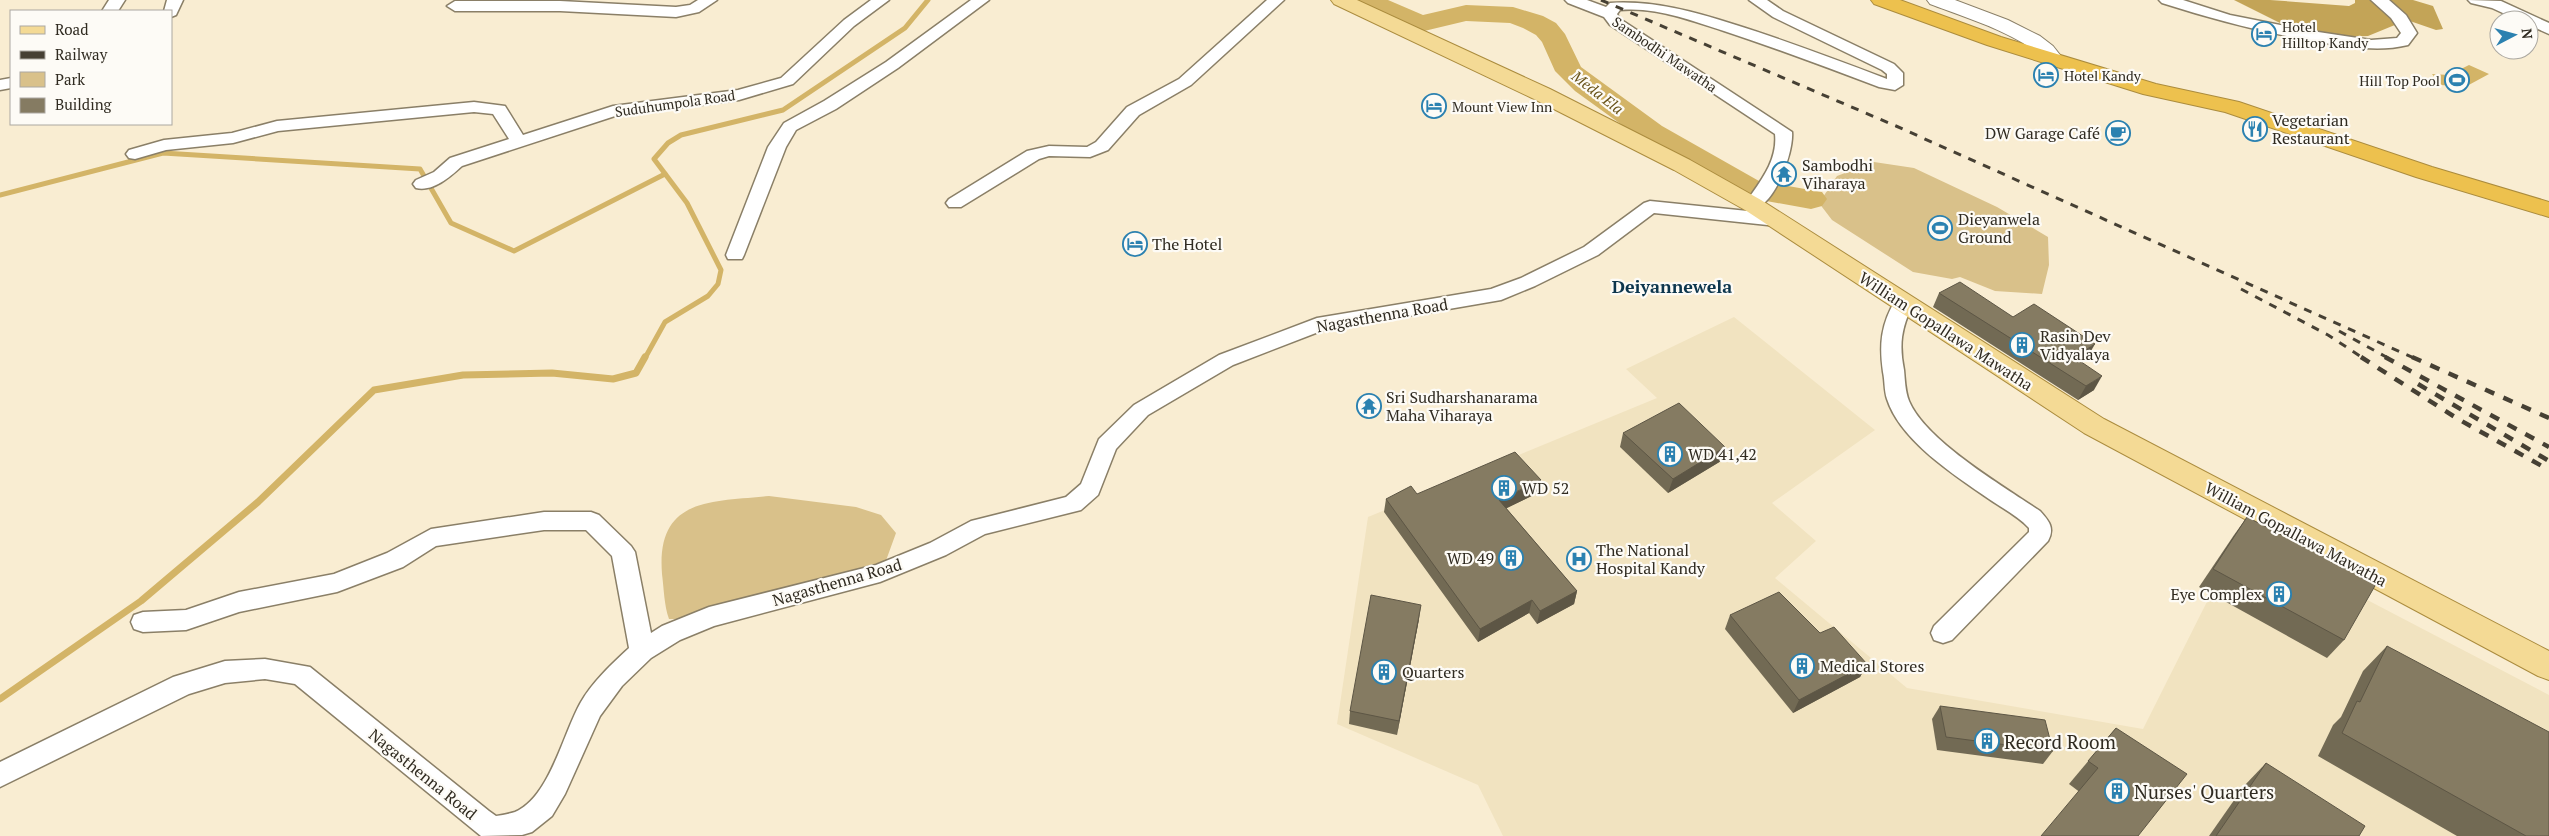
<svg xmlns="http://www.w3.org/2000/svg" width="2549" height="836" font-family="'PT Serif',serif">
<rect width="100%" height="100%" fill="#f9edd2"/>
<path fill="#f1e3c0" d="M1734 317 1875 430 1772 503 1816 541 1775 578 1907 688 2143 729 2241 534 2549 695V836H1503L1478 785 1337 724 1368 517 1657 398 1626 369Z"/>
<g fill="#d9c18a">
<path d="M1874 162 1914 168 1997 207 2048 237 2049 265 2042 294 1995 291 1960 277 1952 279 1913 272 1832 220 1819 203 1837 176Z"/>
<path d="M769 496 856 507 881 515 896 533 884 566 689 619H669C664 605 664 589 662 574 656 497 711 502 769 496Z"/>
</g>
<path fill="#c3a457" d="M2234 0H2270L2349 6 2355 3V0H2413L2433 6 2443 29 2436 30 2407 20 2368 36 2340 37 2294 30Z"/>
<path fill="#d3b467" d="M2469 65 2489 74 2465 87 2441 85 2432 74 2449 75Z"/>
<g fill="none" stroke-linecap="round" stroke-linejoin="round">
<g stroke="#d3b467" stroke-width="5">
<path d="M0 195 163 153 420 169 451 223 514 251 665 174"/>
<path d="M645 358 665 322 708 296 718 284 721 270 687 203 654 159 668 143 681 135 783 110 905 28 928 0"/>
</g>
<path stroke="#d3b467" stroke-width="7" d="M0 699 141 601 258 502 374 390 463 375 552 373 613 379 636 373 645 357"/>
<path fill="#d3b467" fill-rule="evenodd" d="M1353 0H1388L1423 15 1466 5 1513 7 1543 16 1556 23 1565 34 1581 67 1662 126 1759 181 1822 192 1827 199 1822 206 1811 209 1739 196 1682 165 1640 138 1575 91 1555 71 1542 42 1536 35 1523 28 1510 23 1466 21 1420 32 1357 6Z"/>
<defs>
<g id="street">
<path d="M109 0H125L118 11H102Z"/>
<path d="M167 0H183L176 15 171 17V11H164Z"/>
<path d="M698 0H717L699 12 676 17 560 11H455L447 6 455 1H560L676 7 690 5Z"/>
<path d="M871 0H889L854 26 793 84 739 100 615 116 462 166C450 177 433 192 416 188L413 184 416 180 434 172 450 158 509 139 493 114 474 112 278 131 233 143 166 150 135 159 129 158 126 154 129 150 164 140 232 133 277 121 474 102 505 106 523 135 613 106 738 90 781 78 844 20Z"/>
<path d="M971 0H989L898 68 836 109 796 130 786 147 744 255 742 259H728L726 255 768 147 784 123 824 101 886 62Z"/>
<path d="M1267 0H1284L1191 85 1139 115 1108 150 1090 157 1049 156 1039 159 961 207H949L946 203 949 199 1027 151 1049 146 1087 147 1096 142 1127 107 1179 79Z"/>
<path d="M1565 0H1587L1606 7 1610 3C1652 0 1696 12 1736 25 1787 41 1837 60 1887 79V74L1882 70 1773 17 1749 0H1767L1783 11 1894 64 1903 73V85L1895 90 1879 87C1828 68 1776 48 1724 31 1689 20 1657 7 1620 10L1617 14 1620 19 1792 132C1794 153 1772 215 1747 209L1744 205C1758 184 1778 162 1775 134L1610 25 1604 17 1568 3Z"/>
<path d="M2159 0H2183L2230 15 2305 30 2371 40 2397 38 2401 33 2391 18 2371 0H2389L2406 15 2417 33 2408 45C2379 52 2353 47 2325 43 2269 34 2215 20 2162 3Z"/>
<path d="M2468 0 2501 1 2549 23V34L2529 25V20H2518L2492 8 2471 3Z"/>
<path d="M11 78V88L0 90V80Z"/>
<path d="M1650 201 1777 214 1783 216 1786 220 1783 224 1777 226 1654 213 1598 255 1535 286 1501 300 1321 331 1233 365 1148 415 1116 449 1098 495 1081 510 985 534 946 555 880 582 714 626 680 640 651 658 622 686 600 716 565 794 552 816 532 832 522 835 481 836 295 684 265 679 225 683 189 694 0 787V762L173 677 225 661 265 659 310 667 489 811 496 816C502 815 509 814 515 812 550 797 563 733 581 702 593 681 612 664 629 648L612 556 586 530H544L436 546 403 567 337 592 239 612 186 630 143 632 134 629 131 622 134 615 143 612 186 610 239 592 334 574 387 553 431 529 544 512H591L599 515 631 546 635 552 651 633 662 626 709 607 876 565 930 543 971 521 1066 497 1081 484 1099 439 1134 405 1219 355 1317 318 1491 289 1521 278 1584 247 1644 203Z"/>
<path d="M1903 297 1910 299 1913 304C1901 328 1899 345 1904 370 1905 380 1905 391 1909 401 1926 441 2003 486 2040 511 2049 521 2055 528 2048 541L1952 640 1943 643 1934 640 1931 633 1934 626 2029 532V528C2018 516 2002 508 1989 499 1954 475 1900 440 1887 399 1884 390 1885 381 1883 372 1879 344 1881 324 1896 299Z"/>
</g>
<path id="secondary" d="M1927 0H1955L2008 20 2040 36 2053 46 2064 60 2061 64C2044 69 2037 52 2023 43 1994 26 1962 16 1930 4Z"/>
<path id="primary" d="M1331 0H1357L1550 89 1690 160 1761 200 2104 419 2549 651V680L2538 676 2084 433 1745 210 1674 170 1534 99 1334 4Z"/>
<path id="highway" d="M1871 0H1900L2001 37 2156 84 2239 102 2432 167 2549 202V217L2416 177 2225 112 2143 94 1987 45 1874 4Z"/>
</defs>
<use href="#street" stroke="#8a7f67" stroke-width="3"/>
<use href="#secondary" stroke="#8a7f67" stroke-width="2"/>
<use href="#primary" stroke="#ab8c3e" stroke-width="2"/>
<use href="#highway" stroke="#ab8c3e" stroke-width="2"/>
<use href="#street" fill="#fff" fill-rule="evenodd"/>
<use href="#secondary" fill="#fff" fill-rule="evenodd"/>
<use href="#primary" fill="#f4da95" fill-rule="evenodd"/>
<use href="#highway" fill="#edc14e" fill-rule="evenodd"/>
<g stroke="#464034" stroke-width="3" stroke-dasharray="8 8" stroke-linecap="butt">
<path d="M1601 0 1896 126 2414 358"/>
<path d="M2241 289 2328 335 2363 358"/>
<path d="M2339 331 2388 358"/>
</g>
<g stroke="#464034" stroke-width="4.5" stroke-dasharray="10 10" stroke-linecap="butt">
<path d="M2361 357 2458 419 2549 470"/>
<path d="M2385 357 2549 447"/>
<path d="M2412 357 2549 418"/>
<path d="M2418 384 2549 461"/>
</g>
</g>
<g fill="#726a54">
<path d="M1939 293 2013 317 2087 358 2081 362 2094 390 2078 400 1933 307Z"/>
<path d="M1623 433 1721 461 1668 493 1620 447Z"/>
<path d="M1538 493 1506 508 1577 591 1574 604 1537 624 1529 613 1478 642 1384 512 1386 499 1417 494Z"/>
<path d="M2247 517 2344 640 2327 658 2199 587 2234 535Z"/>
<path d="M1730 615 1820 633 1867 664 1860 677 1793 713 1725 629Z"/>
<path d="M1419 619 1397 735 1349 724 1350 711Z"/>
<path d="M2387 646 2549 836H2457L2318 756 2333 725 2341 717 2363 671Z"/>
<path d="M1940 706 2053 751 2043 764 1937 750 1932 719Z"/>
<path d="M2116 728 2138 836 2069 784Z"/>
<path d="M2266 763 2359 836H2209L2244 786Z"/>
</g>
<g fill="#5d5645">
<path d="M2095 344 2087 358 2066 372 2074 357Z"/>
<path d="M2102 376 2094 390 2078 400 2086 386Z"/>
<path d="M1725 447 1721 461 1668 493 1673 479Z"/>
<path d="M1541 480 1538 493 1497 513 1499 500Z"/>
<path d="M1577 591 1574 604 1537 624 1540 611Z"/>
<path d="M1532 600 1529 613 1478 642 1480 629Z"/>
<path d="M1421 605 1419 619 1397 735 1399 721Z"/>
<path d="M1867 664 1860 677 1793 713 1799 700Z"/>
</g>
<g fill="#857b62" stroke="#5d5645">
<path d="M1960 282 2013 317 2034 304 2095 344 2074 357 2102 376 2086 386 1939 293Z"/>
<path d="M1679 403 1725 447 1673 479 1623 433Z"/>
<path d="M1515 452 1541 480 1499 500 1577 591 1540 611 1532 600 1480 629 1386 499 1411 486 1417 494Z"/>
<path d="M2247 517 2376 584 2344 640 2213 569Z"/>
<path d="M1779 592 1820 633 1834 627 1867 664 1799 700 1730 615Z"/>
<path d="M1371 595 1421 605 1399 721 1350 711Z"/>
<path d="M2387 646 2549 732V836H2526L2342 733 2357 701 2360 702Z"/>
<path d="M1940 706 2045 720 2053 751 1946 737Z"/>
<path d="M2116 728 2187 774 2138 836H2041L2098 768 2088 761Z"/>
<path d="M2266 763 2365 826 2359 836H2216Z"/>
</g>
<defs>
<symbol id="hotel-ring" viewBox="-11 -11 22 22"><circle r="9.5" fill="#fdfbf6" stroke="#2b81b0" stroke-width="1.5"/><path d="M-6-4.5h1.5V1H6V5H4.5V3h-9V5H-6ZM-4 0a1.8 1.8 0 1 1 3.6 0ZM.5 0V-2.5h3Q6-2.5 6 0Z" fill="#2b81b0"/></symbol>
<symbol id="stadium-ring" viewBox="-11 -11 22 22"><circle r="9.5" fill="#fdfbf6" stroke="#2b81b0" stroke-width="1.5"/><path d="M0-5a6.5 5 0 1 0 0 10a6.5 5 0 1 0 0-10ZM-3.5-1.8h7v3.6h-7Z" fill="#2b81b0"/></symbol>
<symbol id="restaurant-ring" viewBox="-11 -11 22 22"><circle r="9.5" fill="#fdfbf6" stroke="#2b81b0" stroke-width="1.5"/><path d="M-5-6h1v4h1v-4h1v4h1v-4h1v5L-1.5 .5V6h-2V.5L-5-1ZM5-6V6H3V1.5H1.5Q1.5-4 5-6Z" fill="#2b81b0"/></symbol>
<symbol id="cafe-ring" viewBox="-11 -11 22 22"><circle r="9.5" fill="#fdfbf6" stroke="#2b81b0" stroke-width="1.5"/><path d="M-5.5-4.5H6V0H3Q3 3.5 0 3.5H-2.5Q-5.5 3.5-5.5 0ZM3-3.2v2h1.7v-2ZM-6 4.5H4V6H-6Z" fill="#2b81b0"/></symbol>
<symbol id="temple-ring" viewBox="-11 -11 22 22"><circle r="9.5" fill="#fdfbf6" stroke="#2b81b0" stroke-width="1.5"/><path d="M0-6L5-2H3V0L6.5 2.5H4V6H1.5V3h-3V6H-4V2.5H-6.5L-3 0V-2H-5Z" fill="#2b81b0"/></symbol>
<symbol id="building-ring" viewBox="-11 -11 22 22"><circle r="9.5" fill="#fdfbf6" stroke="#2b81b0" stroke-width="1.5"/><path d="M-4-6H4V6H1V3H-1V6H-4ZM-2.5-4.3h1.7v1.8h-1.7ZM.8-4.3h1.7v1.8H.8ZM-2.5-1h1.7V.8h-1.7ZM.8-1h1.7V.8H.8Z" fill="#2b81b0"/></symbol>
<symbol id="hospital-ring" viewBox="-11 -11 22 22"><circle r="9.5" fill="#fdfbf6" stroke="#2b81b0" stroke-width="1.5"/><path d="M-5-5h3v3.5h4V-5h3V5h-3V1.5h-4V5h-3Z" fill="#2b81b0"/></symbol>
</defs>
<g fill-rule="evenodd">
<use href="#hotel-ring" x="2250" y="20" width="28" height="28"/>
<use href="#hotel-ring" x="2032" y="61" width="28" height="28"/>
<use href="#stadium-ring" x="2443" y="66" width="28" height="28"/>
<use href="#hotel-ring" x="1420" y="92" width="28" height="28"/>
<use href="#restaurant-ring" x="2241" y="115" width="28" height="28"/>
<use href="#cafe-ring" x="2104" y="119" width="28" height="28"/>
<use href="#temple-ring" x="1770" y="160" width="28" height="28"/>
<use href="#stadium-ring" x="1926" y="214" width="28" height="28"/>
<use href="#hotel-ring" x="1121" y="230" width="28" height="28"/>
<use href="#building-ring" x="2008" y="331" width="28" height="28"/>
<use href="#temple-ring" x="1355" y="392" width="28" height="28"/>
<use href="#building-ring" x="1656" y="440" width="28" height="28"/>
<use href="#building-ring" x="1490" y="474" width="28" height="28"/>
<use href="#building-ring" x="1497" y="544" width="28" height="28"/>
<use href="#hospital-ring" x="1565" y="545" width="28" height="28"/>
<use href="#building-ring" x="2265" y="580" width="28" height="28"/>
<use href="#building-ring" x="1788" y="652" width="28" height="28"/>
<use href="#building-ring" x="1370" y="658" width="28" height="28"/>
<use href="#building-ring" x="1973" y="727" width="28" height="28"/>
<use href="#building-ring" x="2103" y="777" width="28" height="28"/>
</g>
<g text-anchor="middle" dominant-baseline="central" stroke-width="4.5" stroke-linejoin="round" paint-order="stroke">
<g font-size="14" fill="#302b21" stroke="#fdfbf6" text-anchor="start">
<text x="2282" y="26">Hotel<tspan x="2282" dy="16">Hilltop Kandy</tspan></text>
<text x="2064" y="75">Hotel Kandy</text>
<text x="2440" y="80" text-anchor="end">Hill Top Pool</text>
<text x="1452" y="106">Mount View Inn</text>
</g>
<g font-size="14" fill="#302b21" stroke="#fdfbf6">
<text transform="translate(1665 54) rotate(34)">Sambodhi Mawatha</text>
<text transform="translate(675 103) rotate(-8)">Suduhumpola Road</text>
</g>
<g font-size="15" font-style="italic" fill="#685218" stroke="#fdfbf6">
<text transform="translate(1598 92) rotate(38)">Meda Ela</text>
</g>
<g font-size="16" fill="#302b21" stroke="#fdfbf6" text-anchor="start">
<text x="2272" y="120">Vegetarian<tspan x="2272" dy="18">Restaurant</tspan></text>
<text x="2100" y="133" text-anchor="end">DW Garage Café</text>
<text x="1802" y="165">Sambodhi<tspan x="1802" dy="18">Viharaya</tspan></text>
<text x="1958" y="219">Dieyanwela<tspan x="1958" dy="18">Ground</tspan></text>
<text x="1152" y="244">The Hotel</text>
<text x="2040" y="336">Rasin Dev<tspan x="2040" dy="18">Vidyalaya</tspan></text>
<text x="1386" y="397">Sri Sudharshanarama<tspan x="1386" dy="18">Maha Viharaya</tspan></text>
<text x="1688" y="454">WD 41,42</text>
<text x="1522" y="488">WD 52</text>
<text x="1596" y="550">The National<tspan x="1596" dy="18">Hospital Kandy</tspan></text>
<text x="1494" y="558" text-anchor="end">WD 49</text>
<text x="2262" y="594" text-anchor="end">Eye Complex</text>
<text x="1820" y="666">Medical Stores</text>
<text x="1402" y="672">Quarters</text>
</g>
<g font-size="16" fill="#302b21" stroke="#fdfbf6">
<text transform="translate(1382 315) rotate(-10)">Nagasthenna Road</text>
<text transform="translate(1946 331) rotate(33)">William Gopallawa Mawatha</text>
<text transform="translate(2296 534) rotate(28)">William Gopallawa Mawatha</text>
<text transform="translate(837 582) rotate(-16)">Nagasthenna Road</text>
<text transform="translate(423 774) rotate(39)">Nagasthenna Road</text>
</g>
<g font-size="18" font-weight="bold" fill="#0d364d" stroke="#fdfbf6">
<text x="1672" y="286">Deiyannewela</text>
</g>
<g font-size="19" fill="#302b21" stroke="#fdfbf6" text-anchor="start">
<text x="2004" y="741">Record Room</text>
<text x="2134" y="791">Nurses' Quarters</text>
</g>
</g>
<rect x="10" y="10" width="162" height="115" fill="#fdfbf6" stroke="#aba8a1"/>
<rect x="20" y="26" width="25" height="8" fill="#f4da95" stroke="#aba8a1"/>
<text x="55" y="35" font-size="15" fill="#302b21">Road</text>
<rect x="20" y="51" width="25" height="8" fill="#464034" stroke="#aba8a1"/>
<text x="55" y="60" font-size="15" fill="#302b21">Railway</text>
<rect x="20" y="72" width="25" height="15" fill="#d9c18a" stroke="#aba8a1"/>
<text x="55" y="85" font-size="15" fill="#302b21">Park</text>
<rect x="20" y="98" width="25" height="15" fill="#857b62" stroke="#aba8a1"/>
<text x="55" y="110" font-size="15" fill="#302b21">Building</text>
<g transform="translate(2514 35) rotate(84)"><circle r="24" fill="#fdfbf6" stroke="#aba8a1"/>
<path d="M0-4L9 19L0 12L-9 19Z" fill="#2b81b0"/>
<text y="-8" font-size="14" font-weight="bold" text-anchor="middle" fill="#302b21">N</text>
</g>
</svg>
